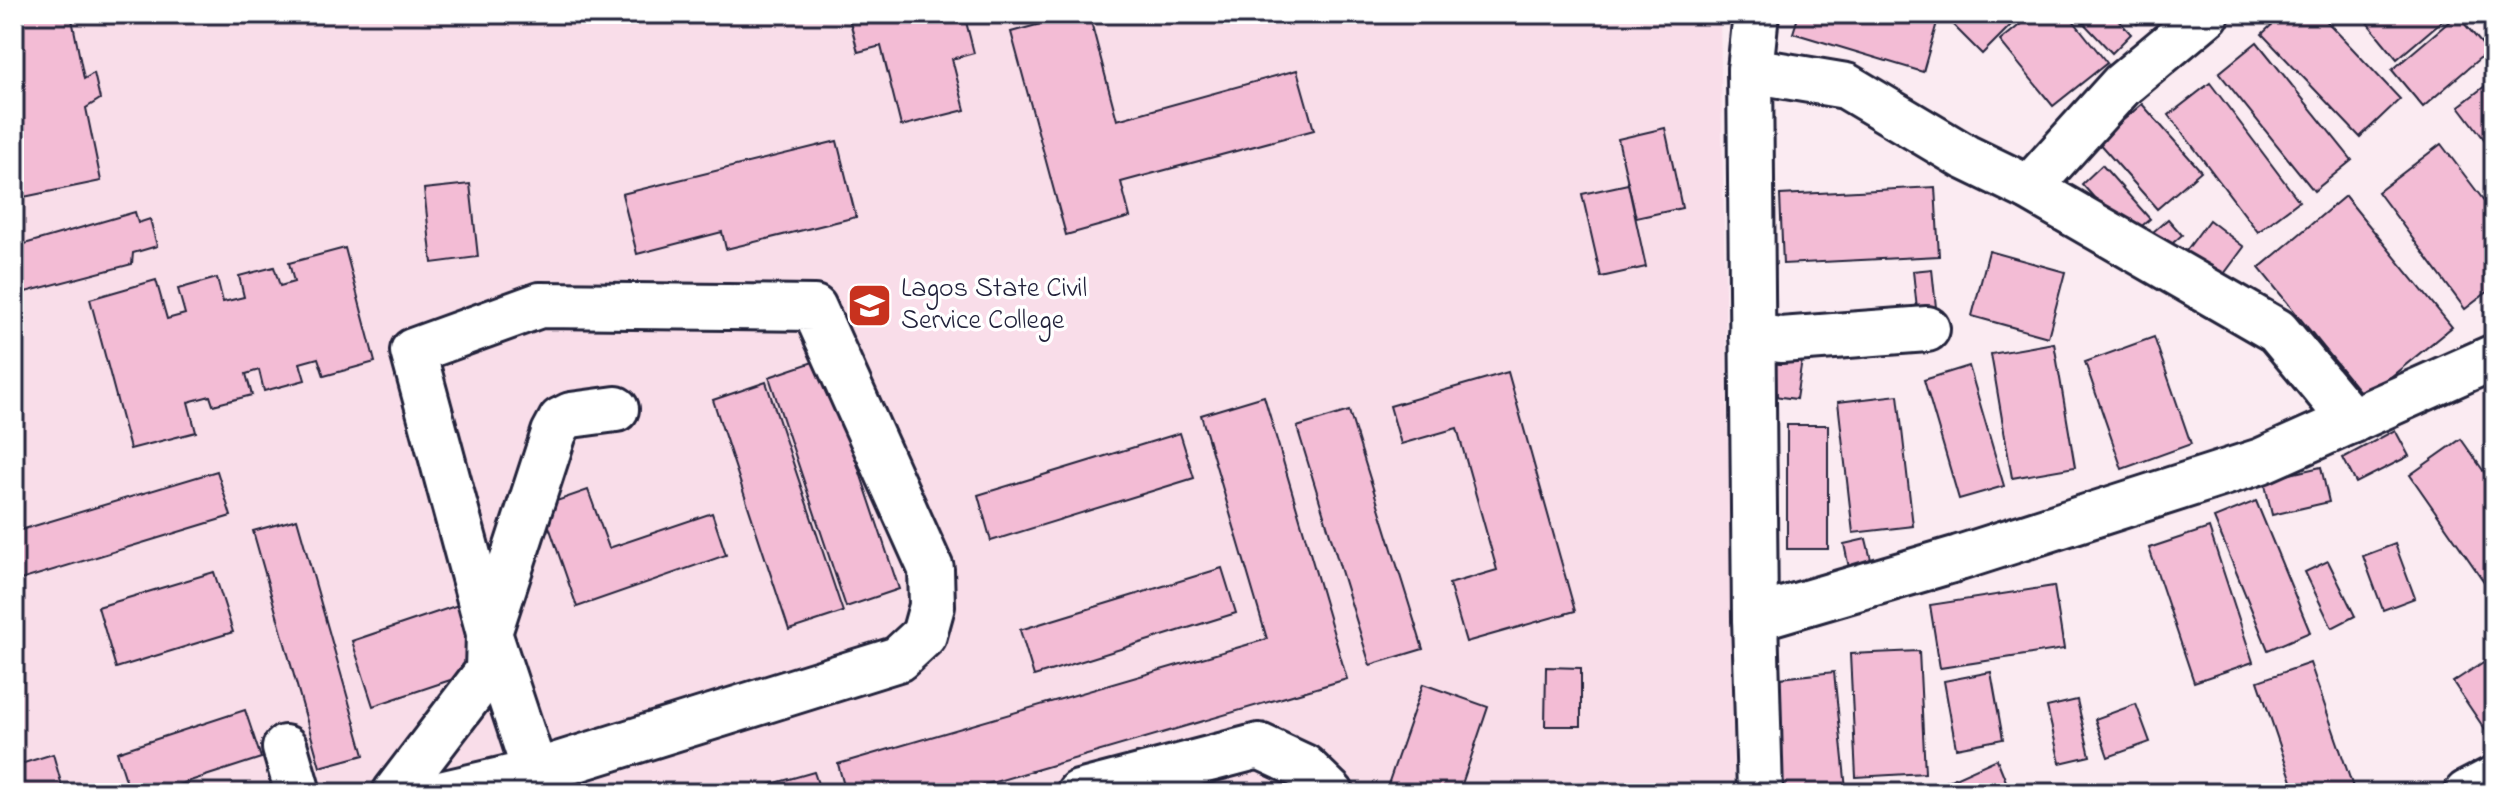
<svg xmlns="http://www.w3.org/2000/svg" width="2508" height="807" font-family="'Indie Flower',sans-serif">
<rect width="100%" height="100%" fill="#fbebf2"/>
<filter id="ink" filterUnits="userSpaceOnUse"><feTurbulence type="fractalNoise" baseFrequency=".0125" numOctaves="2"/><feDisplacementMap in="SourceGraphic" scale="16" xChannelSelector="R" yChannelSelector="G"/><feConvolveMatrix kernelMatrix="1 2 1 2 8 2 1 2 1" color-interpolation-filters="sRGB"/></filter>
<g filter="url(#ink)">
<path fill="#f9dde9" d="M14 14H1720L1734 793H14Z"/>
<g fill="#f3bcd5" stroke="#22223b" stroke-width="2">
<path d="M14 14H71L84 79 94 73 100 99 86 108 101 181 14 199Z"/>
<path d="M848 14H964L974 53 952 59 965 110 901 126 881 46 858 52Z"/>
<path d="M1077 14H1089L1117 120 1297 70 1314 130 1121 182 1130 217 1066 235 1011 32Z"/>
<path d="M1799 14H1920L1938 19 1923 72 1793 33Z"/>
<path d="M1942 14H2022L1982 54Z"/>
<path d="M2033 14H2068L2107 63 2053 106 2000 41Z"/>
<path d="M2075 14H2113L2131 34 2112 53Z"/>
<path d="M2129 14H2150L2137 24Z"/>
<path d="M2283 14H2320L2400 99 2360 137 2262 34Z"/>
<path d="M2360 14H2450L2397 59Z"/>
<path d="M2457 15 2488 51 2423 107 2392 70Z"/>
<path d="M2257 42 2352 160 2314 191 2219 73Z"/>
<path d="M2494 79V152L2459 106Z"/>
<path d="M2210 83 2299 201 2258 232 2169 115Z"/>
<path d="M2142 104 2201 171 2157 209 2098 142Z"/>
<path d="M1665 128 1682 208 1636 218 1618 139Z"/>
<path d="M837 141 856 217 726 249 722 232 637 254 622 194Z"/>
<path d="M2441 144 2494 214V287L2465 309 2378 192Z"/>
<path d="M2102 165 2150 219 2129 237 2082 184Z"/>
<path d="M470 184 478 257 432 263 424 189Z"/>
<path d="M1628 184 1646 267 1601 277 1582 194Z"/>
<path d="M1935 187 1939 256 1783 264 1780 195Z"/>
<path d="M2345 196 2452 327 2365 398 2259 268Z"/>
<path d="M135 212 138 223 150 219 157 246 133 253 132 264 14 295V247Z"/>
<path d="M2168 219 2182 235 2167 248 2153 232Z"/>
<path d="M2209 220 2244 247 2218 282 2183 255Z"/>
<path d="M345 248 375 362 324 376 318 358 300 363 305 380 264 391 259 370 246 374 252 395 213 405 210 396 188 402 196 432 130 449 90 299 156 280 167 319 185 314 178 289 217 278 223 302 244 297 239 276 274 267 280 286 294 282 289 263Z"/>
<path d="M1989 251 2065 272 2048 337 1972 316Z"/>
<path d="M1932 269 1937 317 1918 319 1913 271Z"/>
<path d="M2154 337 2191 444 2122 469 2085 362Z"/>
<path d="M2054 343 2075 467 2012 478 1991 354Z"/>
<path d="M1774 355 1802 360 1796 399 1768 395Z"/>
<path d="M822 359 899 589 846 607 769 377Z"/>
<path d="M1969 366 2004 486 1959 499 1924 380Z"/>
<path d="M1508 372 1575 611 1466 642 1449 584 1497 570 1457 428 1401 444 1390 406Z"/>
<path d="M766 382 843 612 789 630 713 400Z"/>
<path d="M1898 395 1913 526 1853 533 1838 402Z"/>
<path d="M1264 396 1347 679 957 793H846L838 764 1267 639 1201 415Z"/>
<path d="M1349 411 1423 649 1370 665 1297 427Z"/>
<rect x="1787" y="425" width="41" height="124"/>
<path d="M2395 430 2409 456 2356 483 2343 458Z"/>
<path d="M1180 433 1194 478 991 541 978 495Z"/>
<path d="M2461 439 2494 486V596L2410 475Z"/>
<path d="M2321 467 2329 502 2272 515 2264 480Z"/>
<path d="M217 471 231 516 14 582V532Z"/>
<path d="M588 490 609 548 712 513 726 555 577 607 542 506Z"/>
<path d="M2256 501 2310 632 2268 650 2214 518Z"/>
<path d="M297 519 364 755 320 767 253 531Z"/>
<path d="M2209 528 2253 662 2194 682 2149 548Z"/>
<path d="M1866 539 1874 572 1851 577 1844 544Z"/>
<path d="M2395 544 2415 598 2383 610 2363 556Z"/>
<path d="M2328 561 2355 616 2332 628 2305 572Z"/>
<path d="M1222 568 1236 613 1034 676 1020 630Z"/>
<path d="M214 572 233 632 116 668 98 607Z"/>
<path d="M2054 586 2064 649 1940 668 1930 605Z"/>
<path d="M464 603 486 668 373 706 352 641Z"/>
<path d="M1919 651 1925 773 1856 777 1850 654Z"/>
<path d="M2494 655V743L2453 682Z"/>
<path d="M2310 663 2355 793H2296L2258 681Z"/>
<path d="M1546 667 1581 668V726H1545Z"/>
<path d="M1834 672 1846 789 1783 793 1771 679Z"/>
<path d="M1991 672 2003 739 1956 748 1944 681Z"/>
<path d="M1423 684 1488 707 1459 793H1385Z"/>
<path d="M2077 700 2090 756 2060 763 2047 707Z"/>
<path d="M2136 704 2150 742 2108 757 2095 719Z"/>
<path d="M245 710 261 758 153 793H130L117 752Z"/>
<path d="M53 754 64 793H14V766Z"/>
<path d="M1997 759 2010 791 2006 793H1927L1926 791Z"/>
<path d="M814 772 821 793H740Z"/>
</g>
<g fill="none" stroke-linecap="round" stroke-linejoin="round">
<defs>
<g id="minor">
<path d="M1756 14 1750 70 1755 618 1760 793"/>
<path d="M1750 70 1846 86 1965 157 2029 188 2277 331 2352 421"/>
<path d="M2029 188 2122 85 2207 14"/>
<path d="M1752 336 1781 340 1927 329"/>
<path d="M1755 618 1959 558 2261 461 2494 357"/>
<path d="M285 748 298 793"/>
<path d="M395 793 488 671 489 633 554 433 561 420 571 415 616 409"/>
<path d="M445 793 535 772 898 659 924 635 932 606 931 569 814 308 540 305 413 351 489 633 535 772 534 793"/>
<path d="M1079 793 1259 746 1304 767 1331 793"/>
<path d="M2467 793 2494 779"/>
</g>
</defs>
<use href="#minor" stroke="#22223b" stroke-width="50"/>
<use href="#minor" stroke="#fff" stroke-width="44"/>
</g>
</g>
<defs>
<symbol id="school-square" viewBox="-11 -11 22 22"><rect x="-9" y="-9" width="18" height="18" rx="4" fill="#c8321e" stroke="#fff"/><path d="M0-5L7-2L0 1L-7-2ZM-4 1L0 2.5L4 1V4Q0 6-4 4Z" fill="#fff"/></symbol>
</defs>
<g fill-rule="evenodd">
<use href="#school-square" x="844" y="280" width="51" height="51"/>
</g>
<g text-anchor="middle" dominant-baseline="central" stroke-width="7" stroke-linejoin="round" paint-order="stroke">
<g font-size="28" fill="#22223b" stroke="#fff" text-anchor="start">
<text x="901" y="289">Lagos State Civil<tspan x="901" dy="32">Service College</tspan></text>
</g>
</g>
<rect width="2508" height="807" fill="none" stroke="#fff" stroke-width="48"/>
<rect x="24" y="24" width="2460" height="759" fill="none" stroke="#22223b" stroke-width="3" filter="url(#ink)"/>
</svg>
